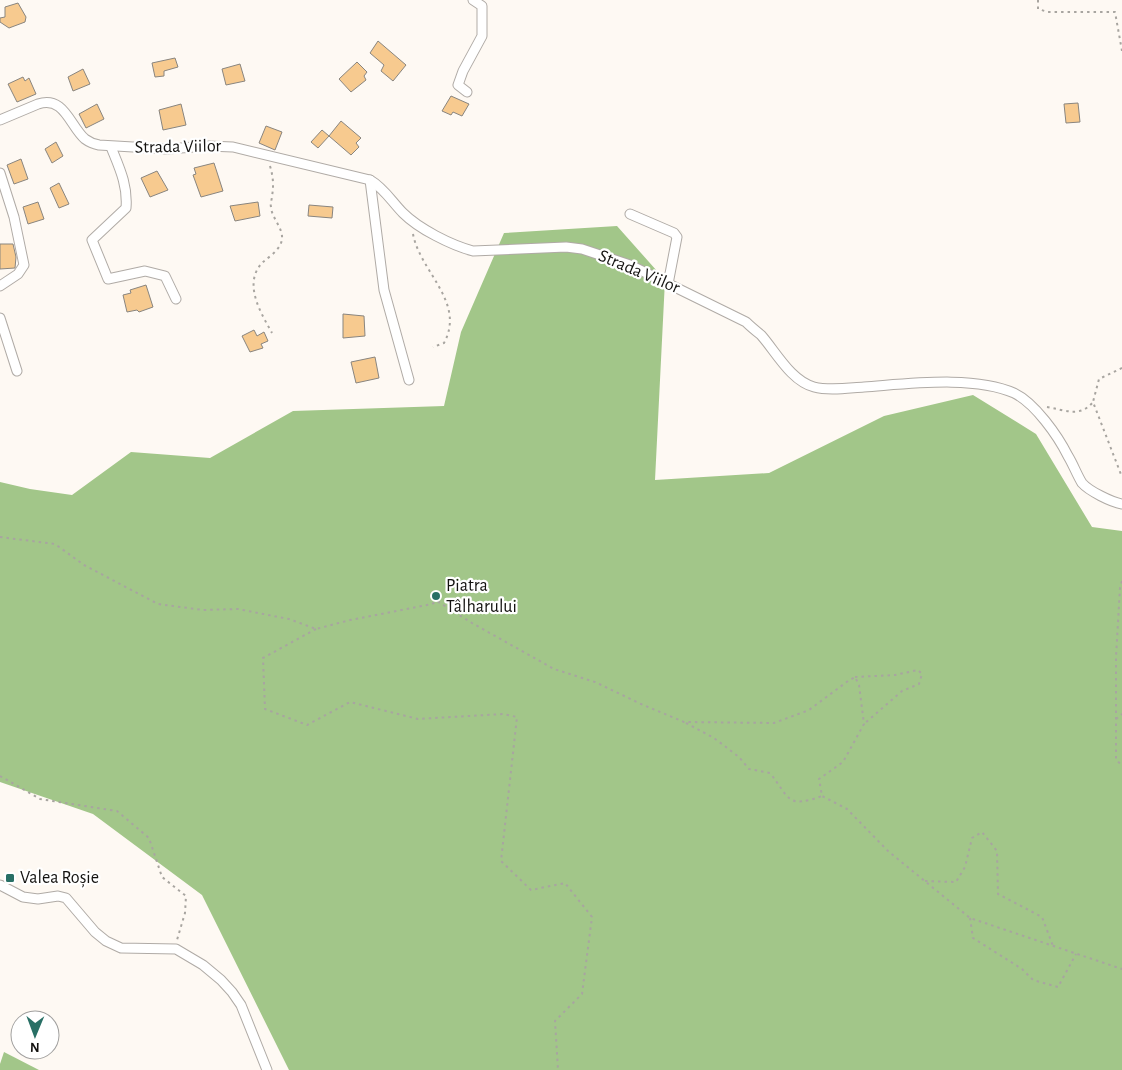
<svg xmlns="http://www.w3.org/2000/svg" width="1122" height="1070" font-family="'Alegreya Sans',sans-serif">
<rect width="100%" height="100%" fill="#fef9f3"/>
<g fill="#a2c689">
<path d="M617 226 665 280 655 480 769 473 884 416 973 395 1036 434 1092 527 1122 531V1070H289L202 895 93 814 0 782V482L30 489 72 495 131 452 210 458 293 411 444 406 461 332 504 233Z"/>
<path d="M4 1052 39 1070H0V1064Z"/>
</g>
<g fill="#f7ca8f" stroke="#89857f">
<path d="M18 3 26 17 25 22 9 28 0 22V18L5 17V7Z"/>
<path d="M378 41 406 65 393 81 381 71 384 65 370 53Z"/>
<path d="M175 58 178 67 164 71V76L155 77 152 63Z"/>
<path d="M357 62 367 72 364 76 366 80 351 92 339 79Z"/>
<path d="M240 64 245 81 226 85 222 69Z"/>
<path d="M83 69 90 84 73 91 68 77Z"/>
<path d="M23 77 25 81 29 78 36 94 17 102 8 84Z"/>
<path d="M451 96 469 104 462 116 453 112 451 115 442 111Z"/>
<path d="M1078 103 1080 122 1066 123 1064 104Z"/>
<path d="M97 104 104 119 86 128 79 114Z"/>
<path d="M181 104 186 125 163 130 159 110Z"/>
<path d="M341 121 361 138 356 143 359 147 351 155 329 136Z"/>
<path d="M266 126 282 132 275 150 259 143Z"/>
<path d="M322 130 329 136 318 148 311 142Z"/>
<path d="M56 142 63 156 52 163 45 149Z"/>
<path d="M21 159 28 179 14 184 7 165Z"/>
<path d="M214 163 223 191 201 197 193 175 196 174 194 168Z"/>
<path d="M157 171 168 190 150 197 141 178Z"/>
<path d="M59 183 69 204 59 208 50 188Z"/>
<path d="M38 202 44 219 28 224 23 207Z"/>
<path d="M258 202 260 216 235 221 230 206Z"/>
<path d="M309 205 333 207 332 218 308 216Z"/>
<path d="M0 244H13L16 257 15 268 0 269Z"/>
<path d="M146 285 153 307 139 312 137 310 127 312 123 295 131 293 130 290Z"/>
<path d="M343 314 364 316 365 336 343 338Z"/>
<path d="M254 330 257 336 264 332 268 341 261 344 263 348 250 352 242 336Z"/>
<path d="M375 357 379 378 356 383 351 362Z"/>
</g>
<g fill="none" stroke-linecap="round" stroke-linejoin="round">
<defs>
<g id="minor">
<path d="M467 92 458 85 463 71 482 36V6L473 0"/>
<path d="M0 120 38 104C64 95 70 126 85 139 89 142 94 144 99 145L167 149 208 146 233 147 370 180C384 188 392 202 403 213 419 229 451 245 473 251L566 247 582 249 630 265 746 322C751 327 756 331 761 335 776 352 791 381 814 387 829 391 848 388 864 387 907 384 974 375 1014 393 1035 403 1058 436 1068 456 1073 464 1077 475 1082 483 1089 491 1111 502 1122 504"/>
<path d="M111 147C119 167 128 185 126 208L92 240 108 279 145 271 165 276 176 299"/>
<path d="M0 173 14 217 24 265 18 274 0 286"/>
<path d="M370 180 384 290 409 380"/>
<path d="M630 214 674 233 677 237 668 284"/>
<path d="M0 318 17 371"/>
<path d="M0 885 23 897 38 899 58 896 66 898 95 932 106 941 121 948 176 949 203 965 221 980 232 992 241 1005 267 1070"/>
</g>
</defs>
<use href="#minor" stroke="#b0aba6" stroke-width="11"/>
<g stroke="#a8a5a0" stroke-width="2" stroke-dasharray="2.5 4" stroke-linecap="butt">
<path d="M1038 0V9L1048 12H1115L1122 51"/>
<path d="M270 166C273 176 274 185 272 196 272 200 270 203 271 207 272 220 286 230 281 243 278 251 269 257 263 262 242 283 261 313 272 333"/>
<path d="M413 234C420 272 466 302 444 343L433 347"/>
<path d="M1122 368 1099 379 1093 402 1122 477"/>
<path d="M1047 407C1065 410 1080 418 1093 402"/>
<path d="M0 537 55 544 84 565 158 604 203 610 238 609 289 619 316 629 350 620 432 604 437 601 472 623 554 669 595 682 641 704 684 722 774 723 809 710 848 681 855 677 859 685 864 724 843 762 819 779 822 796 847 809 888 851 970 918 1122 969"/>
<path d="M1122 581 1120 588 1116 657V760L1122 765"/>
<path d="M316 629 263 658 265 709 307 725 350 702 418 719 503 714 517 717 501 861 531 890 565 883 592 917 582 994 555 1021 558 1070"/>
<path d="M855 677 895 675 918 670 922 674 919 684 902 691 864 724"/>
<path d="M1116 719 1122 714"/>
<path d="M686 723 714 738 739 757 749 769 770 773C790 798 786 809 822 796"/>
<path d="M0 776 40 799 117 811 149 838 162 877 186 896 185 913 177 940"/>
<path d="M925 881 956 882 965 867 972 838 982 832 997 851 998 894 1042 917 1053 946"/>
<path d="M970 918 973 938 1022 969 1033 980 1058 987 1076 954"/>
</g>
<use href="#minor" stroke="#fff" stroke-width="9"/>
</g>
<g fill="#286f65" stroke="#fff" stroke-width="2">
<circle cx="436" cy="596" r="5"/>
<rect x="5" y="873" width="10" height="10" rx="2.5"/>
</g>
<g text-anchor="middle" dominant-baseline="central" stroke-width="4.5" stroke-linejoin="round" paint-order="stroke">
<g font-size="18" fill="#131210" stroke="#fff">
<text transform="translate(178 147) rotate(-1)">Strada Viilor</text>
<text transform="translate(639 272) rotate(23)">Strada Viilor</text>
</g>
<g font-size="18" fill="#131210" stroke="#fff" text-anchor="start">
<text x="446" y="586">Piatra<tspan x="446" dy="21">Tâlharului</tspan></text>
<text x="20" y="878">Valea Roșie</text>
</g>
</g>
<g transform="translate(35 1035) rotate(181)"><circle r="24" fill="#ffffff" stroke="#a1a09f"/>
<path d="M0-4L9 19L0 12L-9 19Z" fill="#286f65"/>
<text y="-8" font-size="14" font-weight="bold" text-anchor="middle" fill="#131210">N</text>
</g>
</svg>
